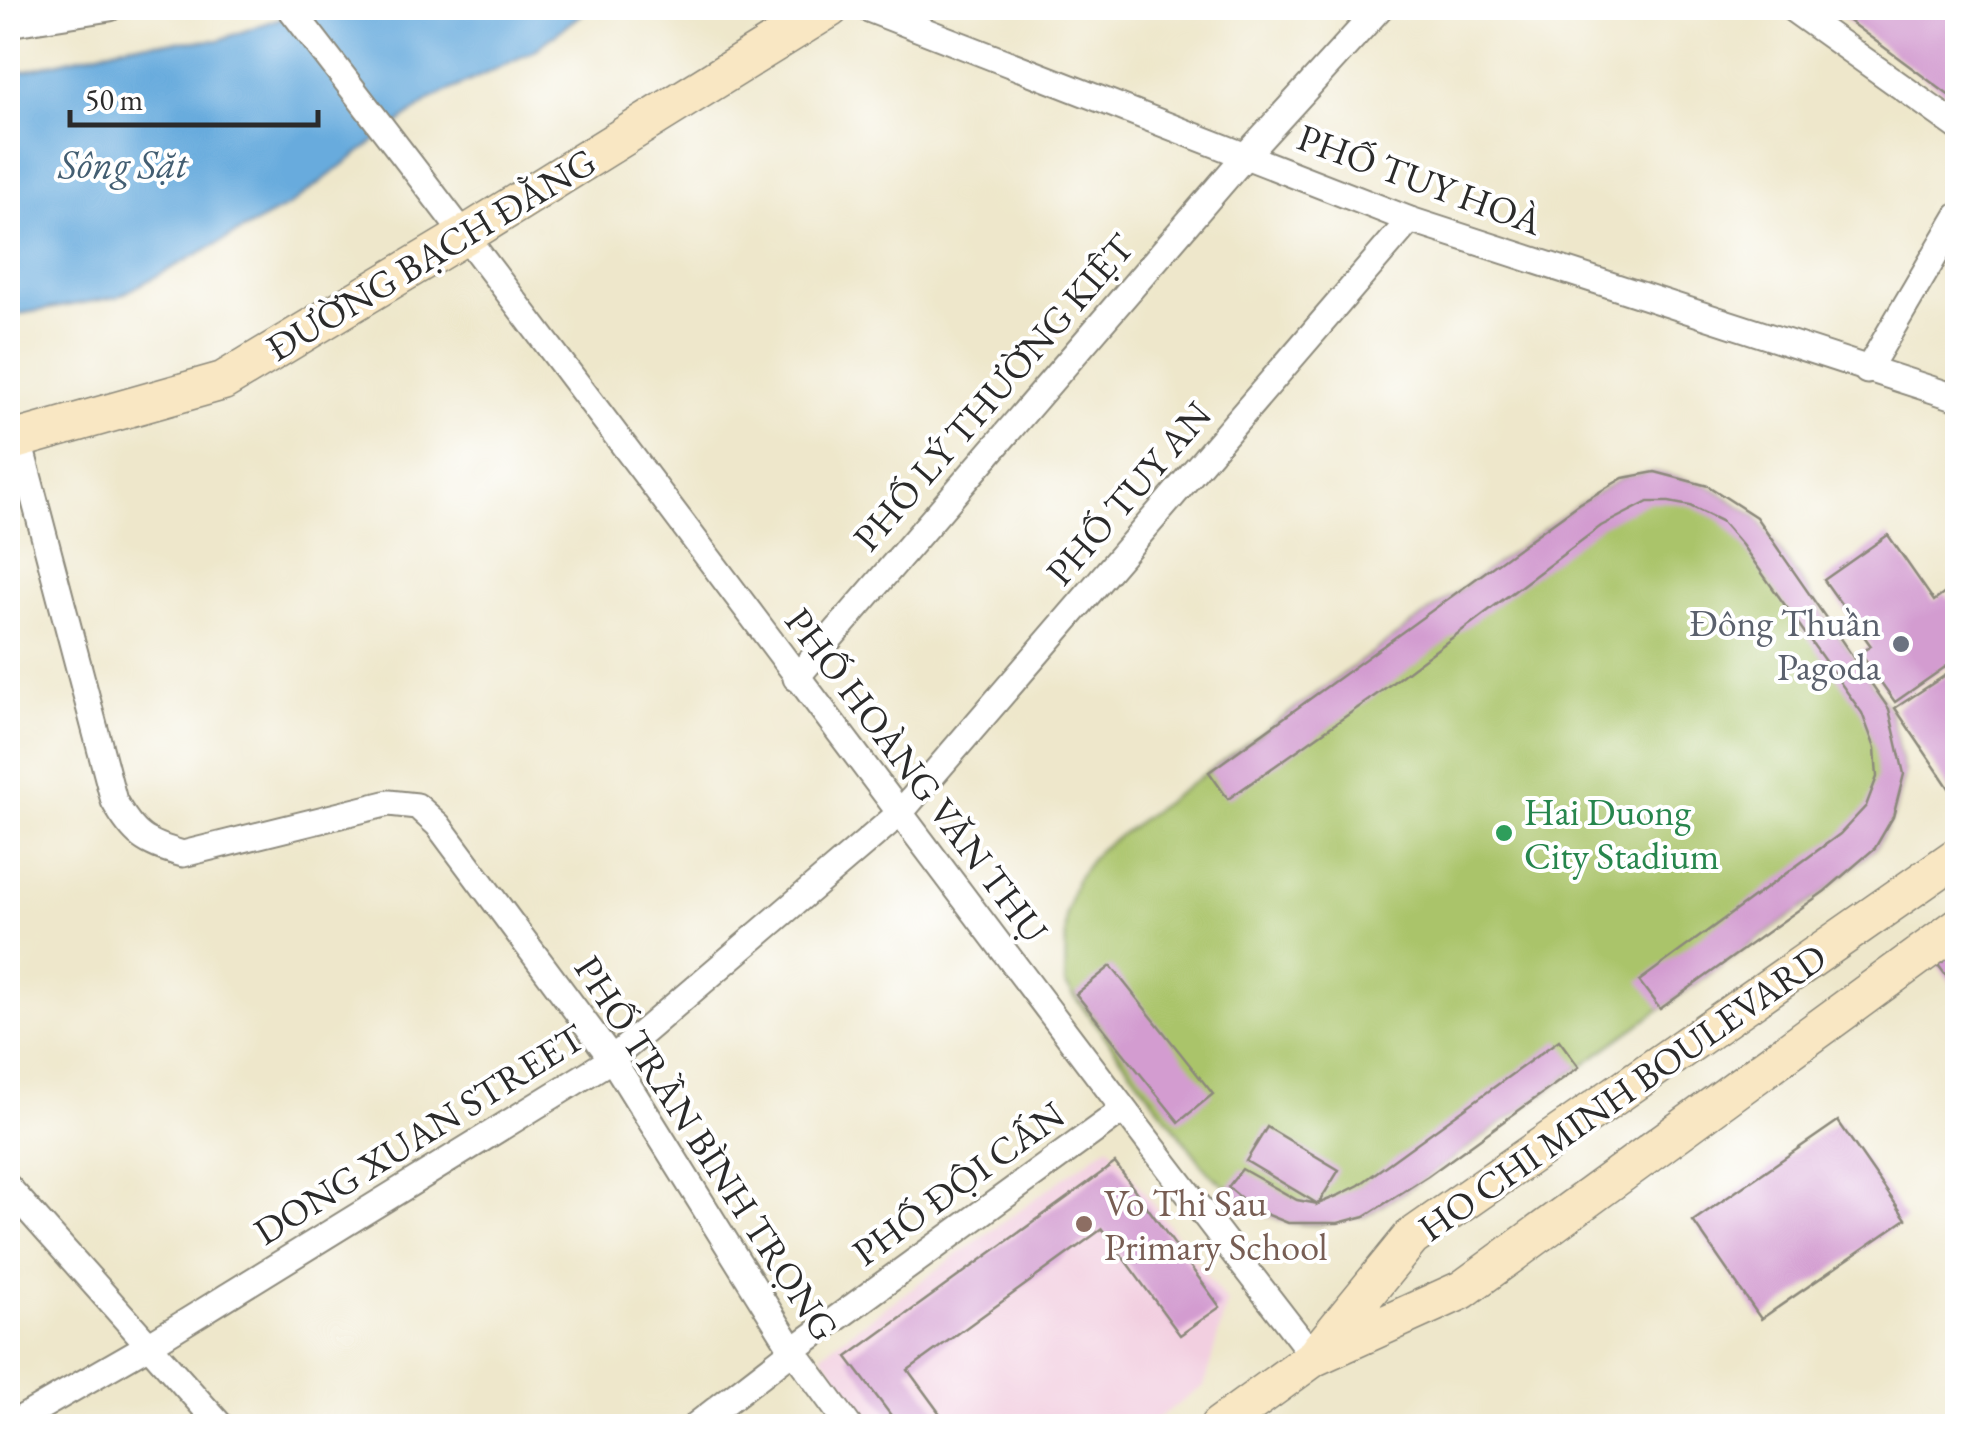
<svg xmlns="http://www.w3.org/2000/svg" width="1965" height="1434" font-family="'EB Garamond',serif">
<rect width="100%" height="100%" fill="#fff"/>
<filter id="ink" filterUnits="userSpaceOnUse"><feTurbulence type="fractalNoise" baseFrequency=".01" numOctaves="2"/><feDisplacementMap in="SourceGraphic" scale="20" xChannelSelector="R" yChannelSelector="G"/><feConvolveMatrix kernelMatrix="1 2 1 2 8 2 1 2 1" color-interpolation-filters="sRGB"/></filter>
<filter id="wash" filterUnits="userSpaceOnUse"><feTurbulence type="fractalNoise" baseFrequency=".0048" numOctaves="4" result="noise"/><feDisplacementMap in="SourceGraphic" scale="40" xChannelSelector="R" yChannelSelector="G"/><feGaussianBlur stdDeviation="2.25" result="paint"/><feColorMatrix in="noise" values="0 0 0 0 0 0 0 0 0 0 0 0 0 0 0 0 0 1.4 0 .05"/><feComposite in="paint" operator="in"/></filter>
<g filter="url(#wash)">
<rect width="100%" height="100%" fill="#eee7cb"/>
<path fill="#f2cfe0" d="M1109 1145 1227 1303 1204 1386 1147 1426H872L821 1354Z"/>
<path fill="#aac46a" stroke="#6a784a" stroke-width="2.5" d="M1655 472 1708 486 1756 517 1889 709 1904 774 1893 817 1875 848 1825 891 1428 1176 1365 1216 1317 1225 1288 1223 1254 1209 1209 1173 1065 984 1066 915 1076 880 1099 850 1579 504 1623 478Z"/>
<path fill="#67abdd" stroke="#496b84" stroke-width="2.5" d="M309 8H589L534 51 431 99 290 205 117 297 8 316V75L131 44 219 40Z"/>
<g id="blocks">
<g fill="#d39cd0">
<path d="M1831 8H1958V102Z"/>
<path d="M1655 472 1708 486 1756 517 1889 709 1904 774 1893 817 1875 848 1825 891 1660 1009 1639 981 1840 834 1866 806 1877 777 1875 748 1862 713 1742 545 1721 521 1690 506 1669 502H1648L1601 526 1376 695 1228 799 1209 772 1579 504 1623 478Z"/>
<path d="M1888 535 1934 601 1945 593 1958 610V658L1895 702 1860 653 1871 646 1824 580Z"/>
<path d="M1958 667V791L1953 794 1895 708Z"/>
<path d="M1958 946V991L1935 961Z"/>
<path d="M1111 966 1213 1094 1179 1122 1076 994Z"/>
<path d="M1559 1040 1579 1067 1428 1176 1365 1216 1338 1223H1288L1254 1209 1228 1187 1242 1169 1297 1200 1318 1204 1246 1161 1267 1127 1339 1170 1318 1204 1339 1195 1359 1185Z"/>
<path d="M1838 1121 1906 1219 1761 1319 1693 1221Z"/>
<path d="M1115 1163 1220 1307 1180 1335 1102 1229 908 1370 949 1426H899L847 1357Z"/>
</g>
</g>
</g>
<g filter="url(#ink)">
<use href="#blocks" fill-opacity="0" stroke="#8c897b" stroke-width="2.5"/>
<g fill="none" stroke-linecap="round" stroke-linejoin="round">
<defs>
<g id="street">
<path d="M290 8C636 454 968 911 1314 1357"/>
<path d="M866 8 1410 220 1958 398"/>
<path d="M1791 8 1958 127"/>
<path d="M8 24 110 8"/>
<path d="M1867 371 1958 216"/>
<path d="M19 441 114 801C134 836 144 843 183 854L389 803 417 806 438 825 612 1059 793 1350 849 1426"/>
<path d="M796 678 1246 155 1380 8"/>
<path d="M8 1187 221 1426"/>
<path d="M8 1426 147 1346 612 1059 900 813 1410 220"/>
<path d="M695 1426 793 1350 1123 1110"/>
</g>
<g id="secondary">
<path d="M8 442 223 381 464 236 830 8"/>
<path d="M1319 1351 1411 1238 1958 856"/>
<path d="M1219 1426 1314 1357 1462 1290 1958 927"/>
</g>
</defs>
<use href="#street" stroke="#8c897b" stroke-width="29"/>
<use href="#secondary" stroke="#8c897b" stroke-width="41"/>
<use href="#street" stroke="#fff" stroke-width="25"/>
<use href="#secondary" stroke="#f9e7c3" stroke-width="38"/>
</g>
</g>
<circle fill="#6b7280" stroke="#fff" stroke-width="4" cx="1901" cy="644" r="10"/>
<circle fill="#2e9e5b" stroke="#fff" stroke-width="4" cx="1504" cy="833" r="10"/>
<circle fill="#8d6e63" stroke="#fff" stroke-width="4" cx="1084" cy="1224" r="10"/>
<g text-anchor="middle" dominant-baseline="central" stroke-width="8" stroke-linejoin="round" paint-order="stroke">
<g font-size="38" fill="#2b2b2b" stroke="#fff">
<text transform="translate(1420 179) rotate(20)">PHỐ TUY HOÀ</text>
<text transform="translate(431 254) rotate(-31)">ĐƯỜNG BẠCH ĐẰNG</text>
<text transform="translate(993 392) rotate(-49)">PHỐ LÝ THƯỜNG KIỆT</text>
<text transform="translate(1128 493) rotate(-49)">PHỐ TUY AN</text>
<text transform="translate(917 775) rotate(53)">PHỐ HOÀNG VĂN THỤ</text>
<text transform="translate(1622 1092) rotate(-35)">HO CHI MINH BOULEVARD</text>
<text transform="translate(419 1134) rotate(-32)">DONG XUAN STREET</text>
<text transform="translate(707 1148) rotate(57)">PHỐ TRẦN BÌNH TRỌNG</text>
<text transform="translate(958 1183) rotate(-36)">PHỐ ĐỘI CẤN</text>
</g>
<g font-size="38" fill="#5b616d" stroke="#fff" text-anchor="end">
<text x="1881" y="622">Đông Thuần<tspan x="1881" dy="44">Pagoda</tspan></text>
</g>
<g font-size="38" fill="#27864d" stroke="#fff" text-anchor="start">
<text x="1524" y="811">Hai Duong<tspan x="1524" dy="44">City Stadium</tspan></text>
</g>
<g font-size="38" fill="#785e54" stroke="#fff" text-anchor="start">
<text x="1104" y="1202">Vo Thi Sau<tspan x="1104" dy="44">Primary School</tspan></text>
</g>
<g font-size="40" font-style="italic" fill="#435e72" stroke="#fff">
<text x="123" y="164">Sông Sặt</text>
</g>
</g>
<rect width="1965" height="1434" fill="none" stroke="#fff" stroke-width="40"/>
<path d="M70 110v15h248v-15" fill="none" stroke="#2b2b2b" stroke-width="5"/>
<text x="85" y="110" font-size="30" fill="#2b2b2b" stroke="#ffffff" stroke-width="8" paint-order="stroke">50 m</text>
</svg>
